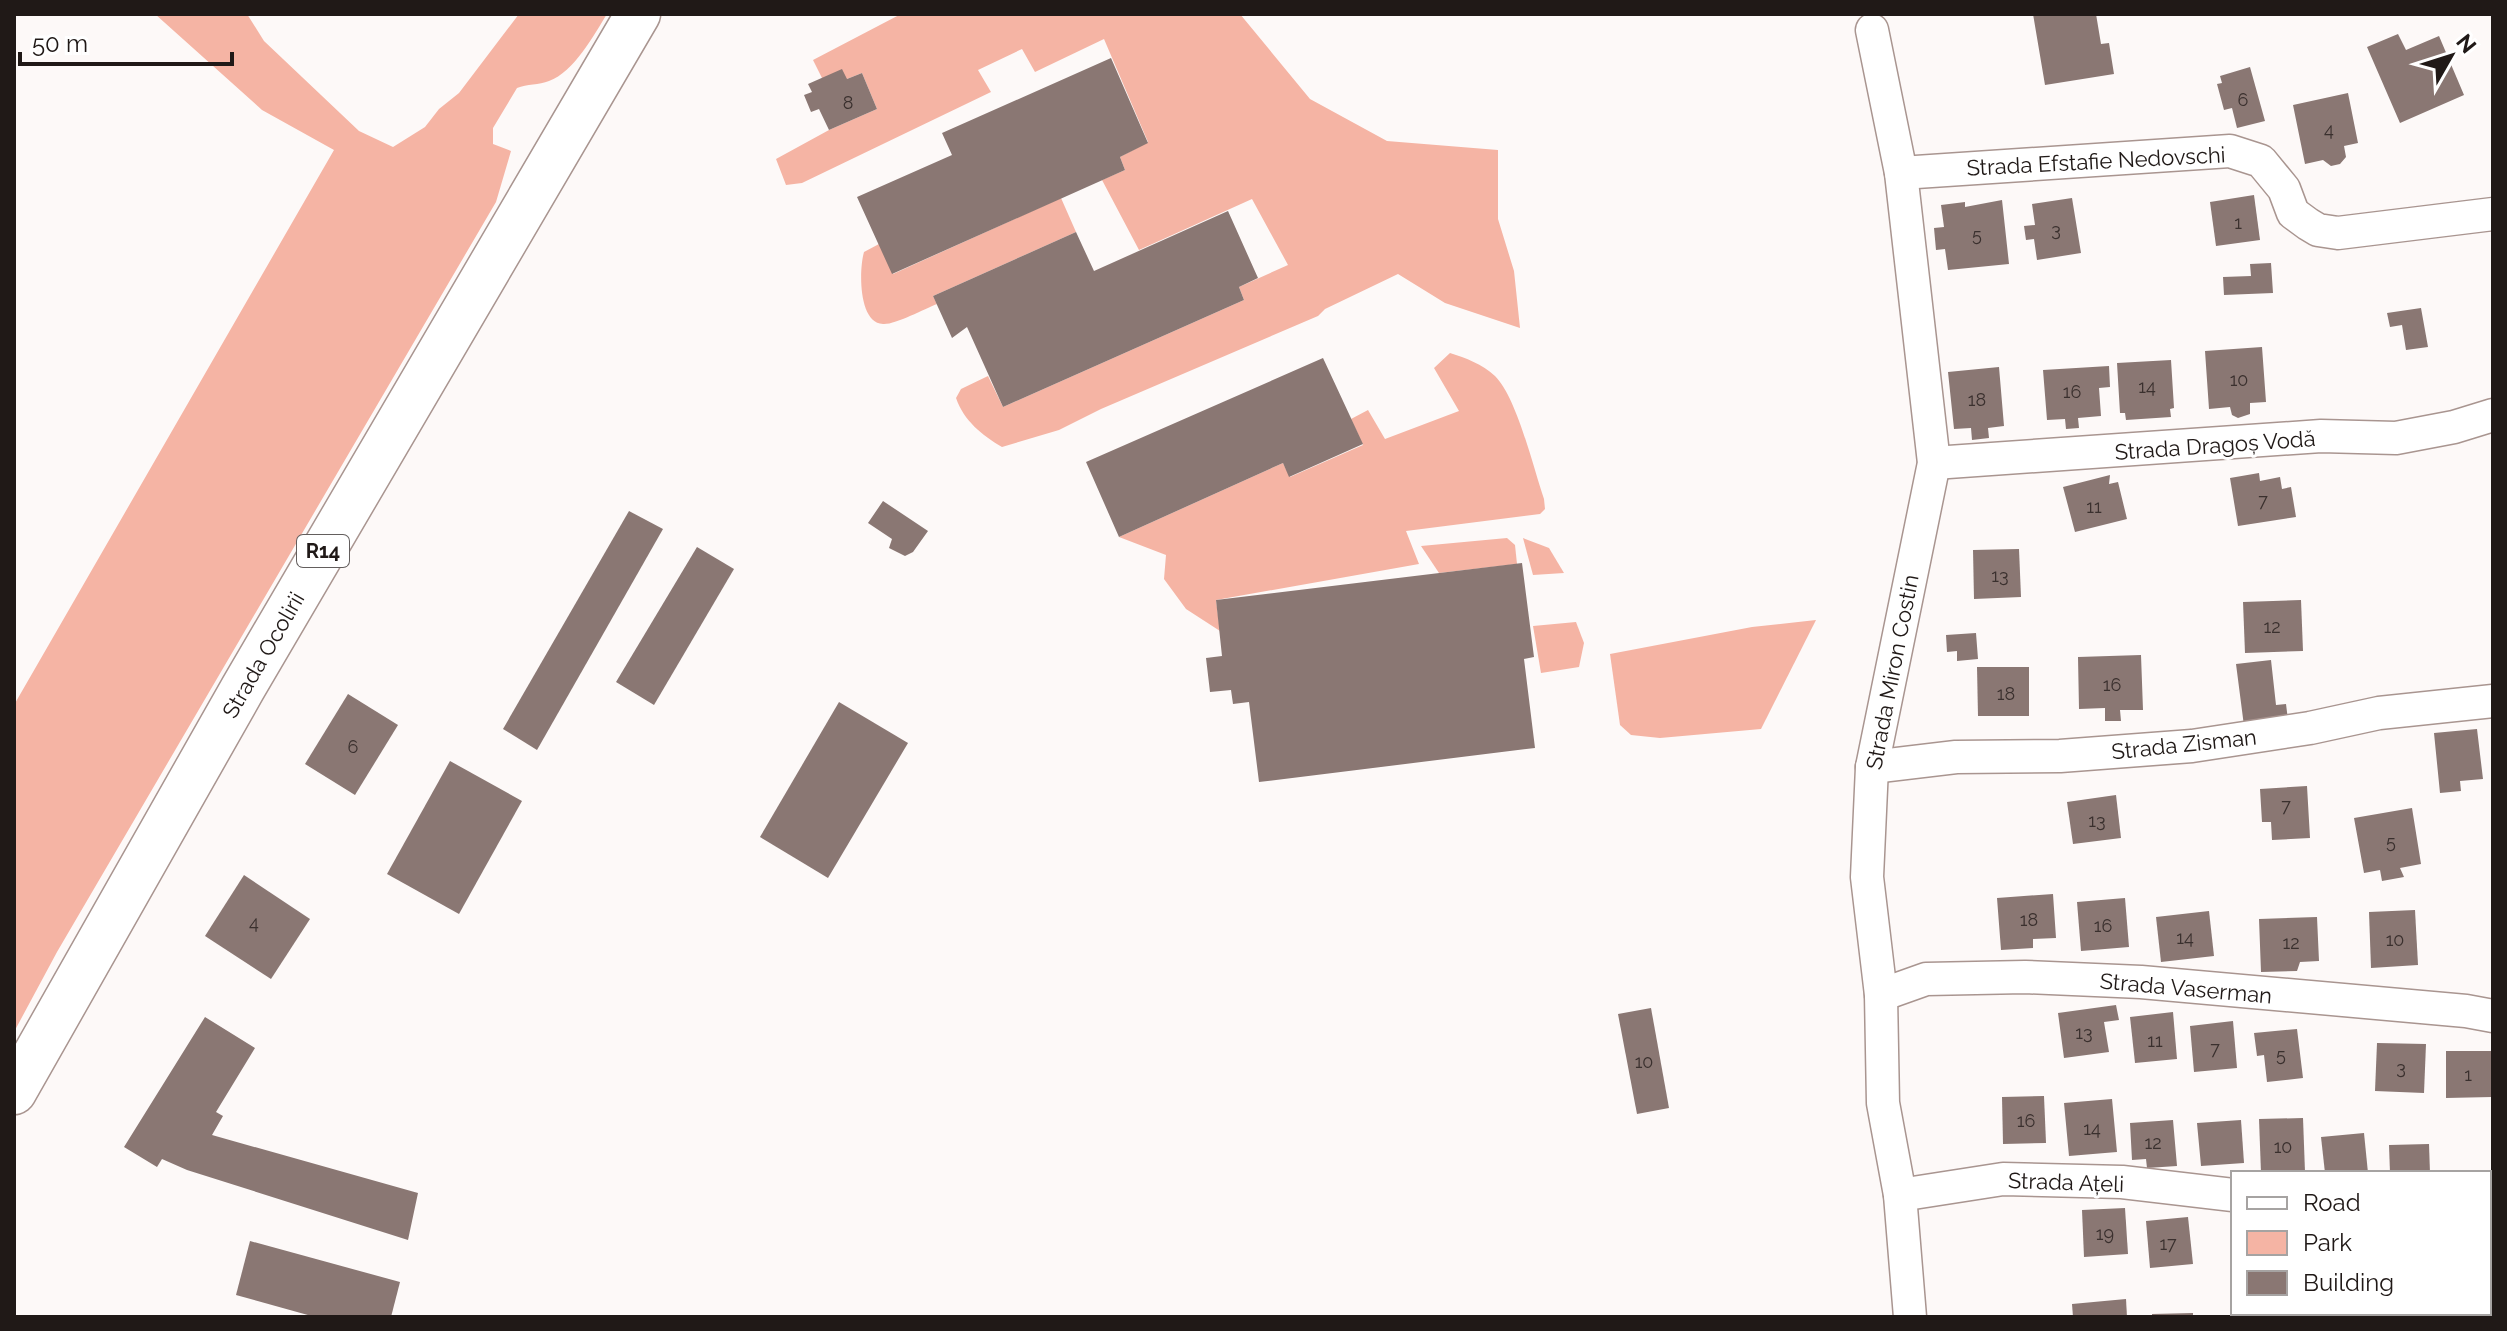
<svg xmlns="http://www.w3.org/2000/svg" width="2507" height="1331" font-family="Raleway,sans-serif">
<rect width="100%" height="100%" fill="#fdf9f8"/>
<g fill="#f5b4a4">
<path d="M155 14H247L264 41 359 131 393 147 425 127 439 109 459 93 519 14H607C594 35 574 72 549 81 539 85 527 84 517 88L493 128V144L511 151 496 202 57 952 14 1032V705L334 150 262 110Z"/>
<path d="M901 14H1240L1310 99 1387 141 1498 150V219L1514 271 1520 328 1445 303 1398 274 1325 309 1318 316 1101 409 1059 430 1002 447C982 435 964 421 956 398L961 389 988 376 1003 407 1244 300 1239 287 1288 265 1252 199 1139 250 1102 180 1125 170 1120 157 1148 142 1104 39 1035 72 1022 49 978 70 991 92 802 183 786 185 776 159 829 130 877 109 862 73 847 79 822 78 813 60Z"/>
<path d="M1061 198 1076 232 933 296 937 304C924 309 895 325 883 324 858 323 859 269 864 252L879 244 893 274Z"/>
<path d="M1450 353C1466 358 1482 364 1495 376 1517 398 1533 467 1544 499L1545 509 1540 514 1406 531 1419 564 1216 600 1220 631 1186 609 1164 579 1166 555 1119 537 1283 463 1290 477 1363 445 1351 419 1368 410 1385 439 1459 411 1434 368Z"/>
<path d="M1507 538 1515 545 1517 564 1439 573 1421 546Z"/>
<path d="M1523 538 1549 548 1564 573 1533 575Z"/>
<path d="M1816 620 1761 729 1660 738 1631 735 1620 725 1610 654 1752 627Z"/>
<path d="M1576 622 1584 643 1579 667 1541 673 1533 626Z"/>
</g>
<g fill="#8a7773">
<path d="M2033 14H2096L2101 44 2109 43 2114 74 2045 85Z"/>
<path d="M2398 34 2406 50 2439 36 2464 95 2400 123 2367 47Z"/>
<path d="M1111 58 1148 143 1120 157 1125 170 892 274 857 197 952 155 942 133Z"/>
<path d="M2250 67 2265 121 2237 128 2232 108 2224 110 2217 84 2222 83 2220 76Z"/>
<path d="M842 69 847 79 862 73 877 109 829 130 819 109 811 112 804 95 812 92 808 84Z"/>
<path d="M2348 93 2358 143 2344 146 2346 157 2340 164 2331 166 2323 160 2305 164 2293 105Z"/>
<path d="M2254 195 2260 240 2216 246 2210 202Z"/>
<path d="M2072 198 2081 253 2037 260 2034 239 2026 240 2024 226 2035 225 2032 204Z"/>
<path d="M2002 200 2009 264 1948 270 1945 249 1936 250 1934 228 1944 227 1941 205 1965 202V207Z"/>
<path d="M1228 211 1258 278 1239 287 1244 300 1003 407 967 327 952 338 933 296 1076 232 1094 271Z"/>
<path d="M2271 263 2273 293 2224 295 2223 277 2251 276 2250 264Z"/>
<path d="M2421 308 2428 347 2406 350 2402 325 2390 327 2387 313Z"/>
<path d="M2262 347 2266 402 2250 403V414L2238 418 2232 415 2230 407 2209 409 2205 351Z"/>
<path d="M1323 358 1363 444 1289 477 1283 463 1119 537 1086 462Z"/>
<path d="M2171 360 2174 408 2170 409 2171 417 2126 420 2125 413H2120L2117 363Z"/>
<path d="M2109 366 2110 387 2099 388 2101 416 2078 418 2079 428 2066 429 2065 419 2047 420 2043 370Z"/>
<path d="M1999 367 2004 426 1988 428 1989 438 1972 440 1971 428 1954 429 1948 372Z"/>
<path d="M2259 473 2260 481 2280 477 2282 489 2291 487 2296 517 2238 526 2230 478Z"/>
<path d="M2110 475 2109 484 2118 482 2127 519 2075 532 2063 487Z"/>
<path d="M883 501 928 531 913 552 905 556 889 548 892 539 868 523Z"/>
<path d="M629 511 663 529 537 750 503 729Z"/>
<path d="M697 547 734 569 654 705 616 682Z"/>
<path d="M2019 549 2021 597 1974 599 1973 550Z"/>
<path d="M1522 563 1534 657 1524 659 1535 748 1259 782 1249 702 1233 704 1231 690 1210 692 1206 658 1222 656 1216 600Z"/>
<path d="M2301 600 2303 651 2245 653 2243 602Z"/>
<path d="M1976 633 1978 659 1957 661V651L1947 652 1946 635Z"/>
<path d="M2141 655 2143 710H2120L2121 721H2105V708L2079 709 2078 657Z"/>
<path d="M2271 660 2276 705 2286 704 2288 720 2244 726 2236 664Z"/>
<path d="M1977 667H2029V716H1978Z"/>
<path d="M348 694 398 725 355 795 305 764Z"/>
<path d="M839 702 908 743 828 878 760 837Z"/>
<path d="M2477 729 2483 779 2460 781 2461 791 2440 793 2434 733Z"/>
<path d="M450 761 522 801 459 914 387 874Z"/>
<path d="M2307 786 2310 838 2272 840 2271 822H2262L2260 789Z"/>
<path d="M2116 795 2121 838 2073 844 2067 802Z"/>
<path d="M2412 808 2421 864 2400 868 2404 877 2382 881 2380 870 2364 873 2354 818Z"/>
<path d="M244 875 310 919 271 979 205 936Z"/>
<path d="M2053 894 2056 938 2033 939V948L2001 950 1997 898Z"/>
<path d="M2125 898 2129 947 2081 951 2077 902Z"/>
<path d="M2415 910 2418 965 2371 968 2369 912Z"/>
<path d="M2209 911 2214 956 2161 962 2156 917Z"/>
<path d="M2317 917 2319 961 2300 962 2297 971 2261 972 2259 919Z"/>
<path d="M2116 1005 2119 1020 2104 1022 2109 1052 2064 1058 2058 1013Z"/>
<path d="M1651 1008 1669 1108 1637 1114 1618 1014Z"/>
<path d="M2173 1012 2177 1059 2135 1063 2130 1017Z"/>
<path d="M205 1017 255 1048 216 1112 223 1116 212 1135 418 1193 408 1240 187 1170 162 1159 157 1167 124 1147Z"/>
<path d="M2233 1021 2237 1068 2194 1072 2190 1026Z"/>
<path d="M2297 1029 2303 1078 2267 1082 2264 1055 2257 1056 2254 1033Z"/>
<path d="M2377 1043 2426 1044 2424 1093 2375 1091Z"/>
<path d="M2446 1051H2492V1097L2446 1098Z"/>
<path d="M2044 1096 2046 1143 2003 1144 2002 1097Z"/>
<path d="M2112 1099 2117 1152 2069 1156 2064 1103Z"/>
<path d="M2303 1118 2305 1172 2261 1173 2259 1119Z"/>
<path d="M2173 1120 2177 1166 2147 1168 2146 1159 2132 1160 2130 1123Z"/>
<path d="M2241 1120 2244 1163 2201 1166 2197 1123Z"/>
<path d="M2364 1133 2368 1173H2325L2321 1137Z"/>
<path d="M2429 1144 2430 1173H2390L2389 1145Z"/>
<path d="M2125 1208 2128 1254 2084 1257 2082 1210Z"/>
<path d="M2188 1217 2193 1264 2150 1268 2146 1221Z"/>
<path d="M250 1241 400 1282 391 1317H315L236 1295Z"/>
<rect x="2489" y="1254" width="4" height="53"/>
<path d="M2126 1299 2127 1317H2073L2072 1304Z"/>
<path d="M2193 1313V1317H2152V1314Z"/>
</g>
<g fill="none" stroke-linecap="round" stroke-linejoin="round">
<defs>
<g id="minor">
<path d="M1872 30 1901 173 1934 463 1872 767 1867 877 1881 995 1883 1103 1900 1195 1910 1317"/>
<path d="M1901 173 2230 151 2261 161 2284 189 2293 213 2308 224 2318 230 2338 233 2493 214"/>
<path d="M1934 463 2321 436 2396 438 2454 427 2493 415"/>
<path d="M1872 767 1956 757 2060 756 2192 746 2310 728 2379 713 2493 701"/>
<path d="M1881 995 1926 979 2025 977 2141 982 2466 1011 2493 1016"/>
<path d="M1900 1195 2003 1179 2122 1182 2233 1195"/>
<path d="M2489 1224 2493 1225"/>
</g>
<path id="primary" d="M14 1092 243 688 638 14"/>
</defs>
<use href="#minor" stroke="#a99590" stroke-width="35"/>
<use href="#primary" stroke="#a99590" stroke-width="47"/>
<use href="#minor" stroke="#fff" stroke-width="32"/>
<use href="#primary" stroke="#fff" stroke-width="44"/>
</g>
<g text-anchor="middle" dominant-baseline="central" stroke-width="6" stroke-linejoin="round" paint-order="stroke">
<g font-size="18" fill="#3a302e">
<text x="2243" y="99">6</text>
<text x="848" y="102">8</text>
<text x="2329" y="129">4</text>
<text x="2238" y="222">1</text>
<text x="2056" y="229">3</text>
<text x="1977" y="234">5</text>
<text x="2239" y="379">10</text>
<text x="2147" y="386">14</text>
<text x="2072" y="391">16</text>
<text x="1977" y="399">18</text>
<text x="2263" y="500">7</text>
<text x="2094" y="506">11</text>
<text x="2000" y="575">13</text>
<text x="2272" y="626">12</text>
<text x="2112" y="684">16</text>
<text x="2006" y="693">18</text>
<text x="353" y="746">6</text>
<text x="2286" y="805">7</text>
<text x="2097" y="820">13</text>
<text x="2391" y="841">5</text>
<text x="2029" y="919">18</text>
<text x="254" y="922">4</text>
<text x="2103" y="925">16</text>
<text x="2185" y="937">14</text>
<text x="2395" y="939">10</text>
<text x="2291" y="942">12</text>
<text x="2084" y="1032">13</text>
<text x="2155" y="1040">11</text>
<text x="2215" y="1048">7</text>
<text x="2281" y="1054">5</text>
<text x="1644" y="1061">10</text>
<text x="2401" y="1067">3</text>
<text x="2468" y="1074">1</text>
<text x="2026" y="1120">16</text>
<text x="2092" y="1128">14</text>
<text x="2153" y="1142">12</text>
<text x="2283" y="1146">10</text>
<text x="2105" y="1233">19</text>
<text x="2168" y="1243">17</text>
</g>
<rect fill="#fff" stroke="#635e5d" stroke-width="2" x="297" y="535" width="52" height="32" rx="6"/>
<g font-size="20" font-weight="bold" fill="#201917">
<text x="323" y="551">R14</text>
</g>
<g font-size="22" fill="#201917" stroke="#fff">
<text transform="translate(2096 161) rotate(-3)">Strada Efstafie Nedovschi</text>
<text transform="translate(2215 445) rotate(-4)">Strada Dragoș Vodă</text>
<text transform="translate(263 655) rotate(-60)">Strada Ocolirii</text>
<text transform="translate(1892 672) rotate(-79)">Strada Miron Costin</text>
<text transform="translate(2184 744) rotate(-6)">Strada Zisman</text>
<text transform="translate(2186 988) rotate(5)">Strada Vaserman</text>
<text transform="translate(2066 1182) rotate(2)">Strada Ațeli</text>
</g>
</g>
<rect width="2507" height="1331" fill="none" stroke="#201917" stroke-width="32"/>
<rect x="2231" y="1171" width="260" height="144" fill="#ffffff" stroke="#a6a3a2" stroke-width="2"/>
<rect x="2247" y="1197" width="40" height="12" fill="#ffffff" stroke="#a6a3a2" stroke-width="2"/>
<text x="2303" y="1211" font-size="24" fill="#201917">Road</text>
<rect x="2247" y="1231" width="40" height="24" fill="#f5b4a4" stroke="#a6a3a2" stroke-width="2"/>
<text x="2303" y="1251" font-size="24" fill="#201917">Park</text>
<rect x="2247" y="1271" width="40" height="24" fill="#8a7773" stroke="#a6a3a2" stroke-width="2"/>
<text x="2303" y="1291" font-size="24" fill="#201917">Building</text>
<g transform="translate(2451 56) rotate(51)" stroke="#ffffff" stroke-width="6" paint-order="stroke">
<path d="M0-6L14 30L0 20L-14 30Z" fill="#201917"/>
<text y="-12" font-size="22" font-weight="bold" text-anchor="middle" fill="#201917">N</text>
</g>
<path d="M20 52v12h212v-12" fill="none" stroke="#201917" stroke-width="4"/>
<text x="32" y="52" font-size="24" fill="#201917" stroke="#ffffff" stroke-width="6" paint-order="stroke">50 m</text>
</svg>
